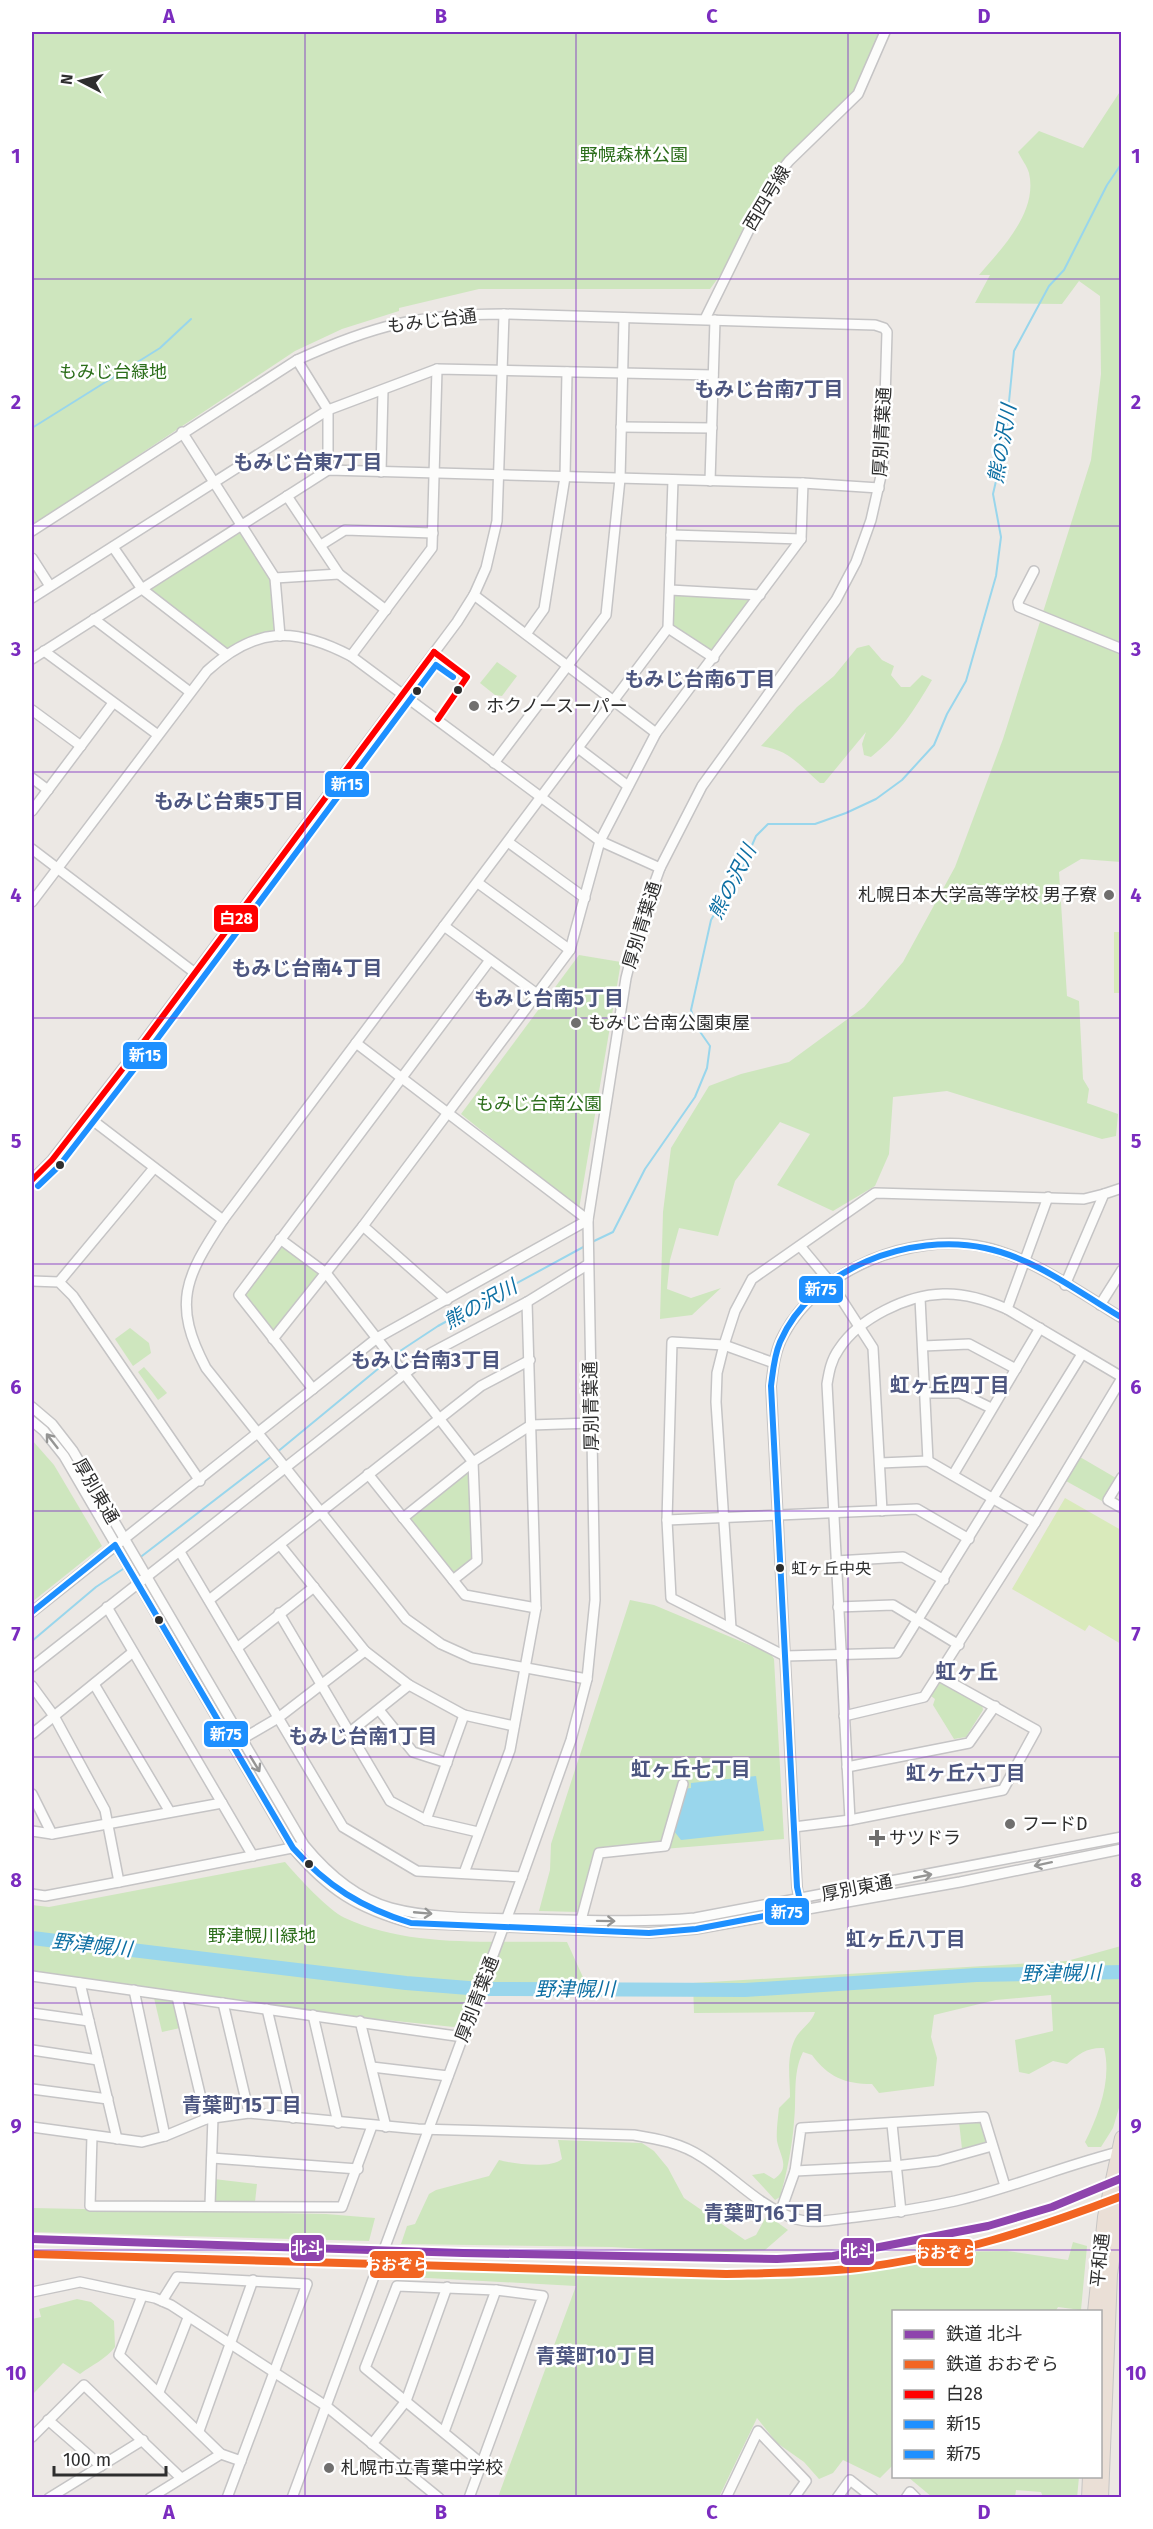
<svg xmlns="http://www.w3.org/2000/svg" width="1153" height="2529" font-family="'Fira Sans','Noto Sans JP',sans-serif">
<rect width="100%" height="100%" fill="#ece8e4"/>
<g fill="#cee6be">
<path d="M32 32H883L863 86 792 157 765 192 724 270 710 289H479L399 308V311L342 329 295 351 32 526Z"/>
<path d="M1121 90V862L1081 859 1059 872 1067 996 1079 1001 1083 1079 1089 1089 1087 1103 1118 1114 1116 1136 1102 1139 947 1091 893 1097 889 1154 875 1186 833 1211 777 1185 810 1134 780 1122 735 1181 718 1236 679 1228 670 1260 667 1289 691 1298 721 1288 692 1315 660 1319 663 1212 671 1148 709 1086 741 1074 789 1062 864 1007 903 962 955 867 1003 739 1091 460 1101 374 1100 296 1079 281 1062 304 975 303 990 275H979C1002 248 1038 212 1029 173 1027 166 1021 158 1018 152L1039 131 1083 148Z"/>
<path d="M242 524 275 578 280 636 226 654 142 589Z"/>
<path d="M670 590 760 595 714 658 668 628Z"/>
<path d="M869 645 882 660 894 666 891 675 901 687H910L922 675 932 680C915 709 898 736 871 757L864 755 862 744 866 732 824 783H820C799 765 790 750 761 746L797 707 834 676 857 648Z"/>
<path d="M497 662 517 676 502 696 495 695 480 683Z"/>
<path d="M579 955 621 962 579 1209 461 1114Z"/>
<path d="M280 1239 326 1273 273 1339 239 1295Z"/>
<path d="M130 1328 149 1343 151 1353 133 1366 115 1339Z"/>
<path d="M144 1367 167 1393 158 1400 138 1372Z"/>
<path d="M32 1440 54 1465 102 1546 32 1602Z"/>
<path d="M1080 1457 1116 1478 1102 1501 1066 1481Z"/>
<path d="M473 1462 477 1561 453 1580 403 1518Z"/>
<path d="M630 1600 654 1605 771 1654 774 1659 784 1839 651 1850 650 1845 596 1849 579 1912 539 1911 550 1870 551 1844Z"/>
<path d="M940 1681 982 1704 983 1710 966 1737 954 1739 933 1705 935 1699 931 1696Z"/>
<path d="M285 1862C298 1877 328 1910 345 1918 411 1949 496 1940 567 1942L587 1986 503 1983 454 2027 337 2015 32 1973V1905L49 1907Z"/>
<path d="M1121 1946V2101L1113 2128 1101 2147H1088L1085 2142C1099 2114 1112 2079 1104 2048 1088 2047 1078 2054 1067 2064L1053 2061 1029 2074 1019 2072 1015 2040 1053 2031 1051 1995 996 2000 934 2015 931 2037 937 2058 934 2086 879 2093 872 2084C845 2084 828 2077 812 2055L803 2052C792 2074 797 2098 794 2122 792 2148 787 2172 780 2197L775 2200 752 2175 764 2173 774 2179C791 2168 780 2156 777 2141 776 2131 778 2118 779 2108L790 2097C790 2077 786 2058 795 2039 800 2029 811 2024 815 2012L694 2013 693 1983 1067 1961Z"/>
<path d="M154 1998 173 2000 180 2028 162 2032Z"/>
<path d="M981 2121 988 2142 962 2149 959 2122Z"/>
<path d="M558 2140 642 2143 654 2151 668 2168 684 2198 745 2240 756 2235 767 2215 788 2230 765 2250 714 2253 612 2247 401 2244 407 2226 415 2224 429 2194 436 2190 489 2176 499 2160C513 2164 551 2169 562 2159Z"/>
<path d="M214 2179 257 2184 255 2202 214 2201Z"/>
<path d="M32 2208 326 2214 375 2218 369 2241 32 2232Z"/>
<path d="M1073 2242 1087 2246 1081 2310 1058 2307 1055 2312H894L893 2465 880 2478 843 2460 833 2473 819 2479 804 2462 777 2443 757 2418 719 2497H498L576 2286 391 2276 396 2262 583 2264 715 2270 795 2269 915 2260 952 2252 1007 2251 1068 2260Z"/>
<path d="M77 2299 91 2302 114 2321 115 2347C105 2360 93 2364 80 2374L63 2363 32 2395V2319L41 2317 39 2309Z"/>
<path d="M908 2477H1079L1077 2498 1043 2497 1041 2492 1016 2490 1015 2497H932Z"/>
</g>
<g fill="#d9eabb">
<rect x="1114" y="932" width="7" height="61"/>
<path d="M1065 1498 1121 1530V1644L1089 1625 1085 1631 1012 1589Z"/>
</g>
<path fill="#99d6ec" d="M756 1776 764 1831 681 1840 674 1831 684 1789 691 1788V1783Z"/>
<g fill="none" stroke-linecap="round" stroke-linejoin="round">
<g stroke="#99d6ec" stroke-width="2">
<path d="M32 428 160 348 191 319"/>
<path d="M592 1242 613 1232 645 1169 695 1097 707 1068 710 1046 696 1026 691 1010 711 920 743 866 756 836 768 824H815L846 813 876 799 902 780 934 745 947 714 966 681 996 576 1001 537 993 494 1005 442 1014 351 1049 286 1064 270 1107 185 1122 163"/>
<path d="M394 1355 438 1326 587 1245"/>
<path d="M276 1453 390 1359"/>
<path d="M138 1559 272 1456"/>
<path d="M32 1641 96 1587 126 1567"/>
</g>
<path stroke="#99d6ec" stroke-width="14" d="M32 1938 406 1983 481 1989 745 1990 976 1975 1122 1972"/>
<defs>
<g id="minor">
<path d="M705 319 773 181 789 161 858 94 885 32"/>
<path d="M297 360 328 410V470"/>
<path d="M621 427 712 428"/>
<path d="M182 432 275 578 280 636"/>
<path d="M381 472 383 390"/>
<path d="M710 481 715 320"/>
<path d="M287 496 339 574 386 610"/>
<path d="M32 531 297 360C374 325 419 314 504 314L875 325 884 328 887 332 883 467 871 520 856 562 836 600 702 786 660 868 639 926 626 978 588 1220 595 1600 587 1679 571 1740 522 1877 292 2498"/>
<path d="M671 535 801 539"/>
<path d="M321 545 345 530 433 533"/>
<path d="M113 547 142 589 226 654"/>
<path d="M32 558 50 586"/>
<path d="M1034 571 1018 602 1019 607 1122 649"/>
<path d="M275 578 339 574"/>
<path d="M670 590 760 595"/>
<path d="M474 595 656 733"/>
<path d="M32 598 328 410 437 369 713 375"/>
<path d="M94 619 190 692"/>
<path d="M668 628 714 658"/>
<path d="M526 634 544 609 565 477 567 372"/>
<path d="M44 651 158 735"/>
<path d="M351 656 432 548 437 369"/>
<path d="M32 659 328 470 803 483 879 488"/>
<path d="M32 710 81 746"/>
<path d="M578 748 628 786"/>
<path d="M494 763 606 615 620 479 624 318"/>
<path d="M32 778 48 790"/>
<path d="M32 811 113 703"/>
<path d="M508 842 585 898"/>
<path d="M32 849 195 973"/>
<path d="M478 883 570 950"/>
<path d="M32 902 207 671C255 627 294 626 351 656L600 841 660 868"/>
<path d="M444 926 537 994"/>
<path d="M87 1116 223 1220"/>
<path d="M32 1180 52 1160 145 1040 457 622 474 595 486 568 497 521 504 314"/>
<path d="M363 1226 447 1300"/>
<path d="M280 1239 326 1273 473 1462 477 1561 453 1580"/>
<path d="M800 1246 831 1283 873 1348 882 1511"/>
<path d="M32 1281 59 1282 73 1296 200 1481"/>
<path d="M59 1282 154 1168"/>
<path d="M1065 1285 1104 1194 1122 1188"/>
<path d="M920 1298 928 1461"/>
<path d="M1100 1305 1122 1270"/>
<path d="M1007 1309 1048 1197"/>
<path d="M273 1339 363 1226 570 950 600 841 656 733 801 539 803 483"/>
<path d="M923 1346 969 1344 1016 1369"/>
<path d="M774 1363 724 1345 672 1342 667 1520 671 1598 785 1656 897 1653 1082 1354"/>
<path d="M313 1389 239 1295 490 960"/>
<path d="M925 1393H960L991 1408"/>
<path d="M32 1407 52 1424 73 1451 304 1845C327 1873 355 1898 391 1908 433 1919 480 1918 522 1919 580 1920 638 1923 695 1918L1122 1837"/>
<path d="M32 1421 44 1431 64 1456 293 1848C329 1890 357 1908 411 1923L649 1933 696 1929 960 1882 1122 1849"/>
<path d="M880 1463 928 1461 1035 1523"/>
<path d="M368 1474 465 1595 536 1608"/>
<path d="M953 1475 1040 1328"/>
<path d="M1122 1477 1108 1500 1122 1508"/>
<path d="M403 1518 473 1462 531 1425 591 1423"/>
<path d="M667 1520 917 1509 969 1539"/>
<path d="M280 1545 365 1651 409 1685 464 1715 514 1726"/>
<path d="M180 1552 343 1827 417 1871 522 1877"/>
<path d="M836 1561 903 1557 944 1580"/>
<path d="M209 1600 481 1386 530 1360"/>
<path d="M107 1607 253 1856"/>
<path d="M838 1607 893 1605 959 1645"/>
<path d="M32 1612 377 1338 588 1220 356 1043"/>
<path d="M279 1613 390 1801 426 1820 478 1832"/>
<path d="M731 1628 716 1402 717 1373 724 1345 735 1311 752 1279 875 1193 1084 1199 1104 1194"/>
<path d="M237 1648 314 1587"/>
<path d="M32 1667 431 1353 527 1302 587 1265"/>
<path d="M587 1679 472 1658 441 1644 406 1619 206 1368C172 1304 185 1277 223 1220L668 628 673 480"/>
<path d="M94 1684 170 1812"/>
<path d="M32 1686 54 1716 105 1810 119 1882"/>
<path d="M379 1710 413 1752 447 1763"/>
<path d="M844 1716 924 1697 1035 1523 1122 1378"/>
<path d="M350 1732 409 1685"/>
<path d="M32 1734 133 1652"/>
<path d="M237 1742 278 1718 365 1651"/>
<path d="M847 1767 969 1743 995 1706"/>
<path d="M32 1794 52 1834"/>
<path d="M426 1820 464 1715"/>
<path d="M850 1820 827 1384C829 1372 831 1360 839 1349 859 1318 907 1295 943 1294 965 1293 987 1300 1007 1309L1122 1377"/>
<path d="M794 1827 850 1820 1003 1790 1036 1730 939 1676"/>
<path d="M32 1831 52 1834 222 1803"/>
<path d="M464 1873 510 1750 536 1608 527 1302"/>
<path d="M32 1894 45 1896 119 1882 297 1847"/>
<path d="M800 1904 797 1887 771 1386C773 1368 775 1350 784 1334 820 1268 912 1232 984 1247 1031 1257 1081 1293 1122 1318"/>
<path d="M581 1920 599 1853 665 1846 683 1784"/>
<path d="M32 1976 463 2037"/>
<path d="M80 1983 117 2139"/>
<path d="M134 1990 165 2136"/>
<path d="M177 1997 206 2119"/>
<path d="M223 2003 249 2113"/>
<path d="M267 2009 293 2118"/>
<path d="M32 2013 89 2021"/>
<path d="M313 2015 338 2123"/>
<path d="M360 2021 386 2127"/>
<path d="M32 2050 98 2060"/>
<path d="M372 2067 448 2076"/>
<path d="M32 2089 108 2099"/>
<path d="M892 2124 901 2212"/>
<path d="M32 2127 142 2142 165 2136 206 2119 249 2113 418 2129 634 2135C658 2139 681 2143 702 2157 734 2177 757 2205 793 2218 811 2225 837 2219 856 2217 890 2213 923 2208 955 2201 1012 2188 1065 2165 1122 2151"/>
<path d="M92 2136 90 2206 342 2207 372 2126"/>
<path d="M212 2158 358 2169"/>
<path d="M795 2171 895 2166 938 2161 992 2146"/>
<path d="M210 2205 213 2117"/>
<path d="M780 2213 795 2171 801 2128 984 2117 1005 2186"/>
<path d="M32 2292 80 2282 155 2298 171 2305 326 2406 439 2498"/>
<path d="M142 2296 119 2355 221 2454 241 2461"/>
<path d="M162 2301 177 2277 307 2284 227 2498"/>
<path d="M159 2392 188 2318"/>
<path d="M48 2420 101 2466"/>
<path d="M199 2431 253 2280"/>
<path d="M444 2432 496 2290"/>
<path d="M32 2437 84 2385 181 2478"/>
<path d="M372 2444 406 2401 447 2287"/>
<path d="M49 2498 143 2440"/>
<path d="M150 2498 221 2454"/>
<path d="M469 2498 543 2296 496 2290 397 2286 365 2368 482 2464"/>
<path d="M726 2498 758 2431 806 2481 794 2498"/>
<path d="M837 2498 850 2480 873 2498"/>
<path d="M906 2498 910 2492 916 2498"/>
</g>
<g id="highway">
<path d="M1095 2312 1105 2217 1122 2138"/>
<path d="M1089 2498 1090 2476"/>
<path d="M1101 2498 1110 2274 1122 2194"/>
</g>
</defs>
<use href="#minor" stroke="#c5c4c5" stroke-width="12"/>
<use href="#highway" stroke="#c6c5c4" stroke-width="16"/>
<use href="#minor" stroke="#fcfcfb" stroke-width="9"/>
<use href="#highway" stroke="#eadfd6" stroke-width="14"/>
<defs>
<g id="bus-1">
<path d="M434 652 467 677 438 719"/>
<path d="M32 1180 52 1160 145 1040 434 652"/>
</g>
<path id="bus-2" d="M38 1186 59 1166 152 1046 436 665 453 677"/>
<path id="bus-3" d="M32 1612 115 1545 293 1848C327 1886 362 1908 411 1923L649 1933 696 1929 802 1909 797 1887 771 1386C773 1371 774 1356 780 1342 812 1268 911 1232 985 1248 1034 1258 1077 1291 1119 1316"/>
</defs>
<use href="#bus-1" stroke="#fff" stroke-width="10"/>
<use href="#bus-2" stroke="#fff" stroke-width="10"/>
<use href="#bus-3" stroke="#fff" stroke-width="10"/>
<use href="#bus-1" stroke="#f00" stroke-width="6"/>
<use href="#bus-2" stroke="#1e90ff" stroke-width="6"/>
<use href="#bus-3" stroke="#1e90ff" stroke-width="6"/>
<defs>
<path id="rail-1" d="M32 2239 463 2253 777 2259 833 2256 988 2226 1052 2207 1122 2178"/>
<path id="rail-2" d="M32 2254 726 2274C770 2273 814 2273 858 2268 949 2257 1036 2229 1122 2196"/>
</defs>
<use href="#rail-1" stroke="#fff" stroke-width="12"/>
<use href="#rail-2" stroke="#fff" stroke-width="12"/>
<use href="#rail-1" stroke="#8e44ad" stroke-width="8"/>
<use href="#rail-2" stroke="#f26522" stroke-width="8"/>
</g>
<defs><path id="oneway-shaft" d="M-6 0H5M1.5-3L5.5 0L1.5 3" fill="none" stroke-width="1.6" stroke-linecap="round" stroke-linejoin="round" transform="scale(1.5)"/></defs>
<g stroke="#959594">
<use href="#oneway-shaft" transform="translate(52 1441) rotate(-128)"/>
<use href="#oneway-shaft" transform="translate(255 1764) rotate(59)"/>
<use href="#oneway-shaft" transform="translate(1043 1864) rotate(168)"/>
<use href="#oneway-shaft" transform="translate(923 1876) rotate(-11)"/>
<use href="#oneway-shaft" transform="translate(423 1913) rotate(5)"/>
<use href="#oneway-shaft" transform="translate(606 1921) rotate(1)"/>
</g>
<path fill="none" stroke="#7b2cbf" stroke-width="1.5" stroke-opacity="0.55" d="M305 32V2498M576 32V2498M848 32V2498M32 279H1122M32 526H1122M32 772H1122M32 1018H1122M32 1264H1122M32 1511H1122M32 1757H1122M32 2003H1122M32 2250H1122"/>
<g fill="#2e2e2e" stroke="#fff" stroke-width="2">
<circle cx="458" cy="690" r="5"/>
<circle cx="417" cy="691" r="5"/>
<circle cx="60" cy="1165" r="5"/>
<circle cx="780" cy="1568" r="5"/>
<circle cx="159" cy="1620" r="5"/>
<circle cx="309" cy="1864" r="5"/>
</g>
<g fill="#706f6e" stroke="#fff" stroke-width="2">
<circle cx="474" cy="706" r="6"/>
<circle cx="1109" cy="895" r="6"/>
<circle cx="576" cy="1023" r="6"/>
<circle cx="1010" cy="1824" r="6"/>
<path d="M874 1829h6v6h6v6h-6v6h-6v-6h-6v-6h6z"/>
<circle cx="329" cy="2468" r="6"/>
</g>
<g text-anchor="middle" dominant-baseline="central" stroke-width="5" stroke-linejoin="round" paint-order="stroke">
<g font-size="16" fill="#2e2e2e" stroke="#fff" text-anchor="start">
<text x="791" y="1568">虹ヶ丘中央</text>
</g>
<g font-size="18" fill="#2c6e1b" stroke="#fff">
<text x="634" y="155">野幌森林公園</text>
<text x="113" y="372">もみじ台緑地</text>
<text x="539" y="1104">もみじ台南公園</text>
<text x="262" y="1936">野津幌川緑地</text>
</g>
<g font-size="18" fill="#2e2e2e" stroke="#fff">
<text transform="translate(767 198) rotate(-59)">西四号線</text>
<text transform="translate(432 321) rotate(-7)">もみじ台通</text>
<text transform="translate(882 432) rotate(-87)">厚別青葉通</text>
<text transform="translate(642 925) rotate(-73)">厚別青葉通</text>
<text transform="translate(591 1406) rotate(-91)">厚別青葉通</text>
<text transform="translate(96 1491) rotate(60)">厚別東通</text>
<text transform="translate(857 1888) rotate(-11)">厚別東通</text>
<text transform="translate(477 1999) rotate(-69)">厚別青葉通</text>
<text transform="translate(1100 2260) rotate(-84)">平和通</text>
</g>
<g font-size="18" fill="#2e2e2e" stroke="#fff" text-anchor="start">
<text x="486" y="706">ホクノースーパー</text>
<text x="1097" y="895" text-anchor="end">札幌日本大学高等学校 男子寮</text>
<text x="588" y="1023">もみじ台南公園東屋</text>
<text x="1022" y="1824">フードD</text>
<text x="889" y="1838">サツドラ</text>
<text x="341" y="2468">札幌市立青葉中学校</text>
</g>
<g font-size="20" font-weight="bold" fill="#4d5680" stroke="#fff">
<text x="769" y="389">もみじ台南7丁目</text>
<text x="308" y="462">もみじ台東7丁目</text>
<text x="700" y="679">もみじ台南6丁目</text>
<text x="229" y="801">もみじ台東5丁目</text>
<text x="307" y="968">もみじ台南4丁目</text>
<text x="549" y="998">もみじ台南5丁目</text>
<text x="426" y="1360">もみじ台南3丁目</text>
<text x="950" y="1385">虹ヶ丘四丁目</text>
<text x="363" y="1736">もみじ台南1丁目</text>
<text x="691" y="1769">虹ヶ丘七丁目</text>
<text x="966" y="1773">虹ヶ丘六丁目</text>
<text x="906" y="1939">虹ヶ丘八丁目</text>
<text x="242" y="2105">青葉町15丁目</text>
<text x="764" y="2213">青葉町16丁目</text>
<text x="596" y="2356">青葉町10丁目</text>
</g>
<g font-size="20" font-style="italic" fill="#0d6fa3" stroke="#fff">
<text transform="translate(1002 444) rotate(-80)">熊の沢川</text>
<text transform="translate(732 882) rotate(-63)">熊の沢川</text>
<text transform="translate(480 1304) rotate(-29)">熊の沢川</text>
<text transform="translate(92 1945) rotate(6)">野津幌川</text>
<text transform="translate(1061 1973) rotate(-1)">野津幌川</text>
<text x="575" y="1989">野津幌川</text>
</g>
<g font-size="21" font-weight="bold" fill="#4d5680" stroke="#fff">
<text x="967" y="1672">虹ヶ丘</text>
</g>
</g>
<g stroke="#fff" stroke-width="2">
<rect x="324" y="770" width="46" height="28" rx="6" fill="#1e90ff"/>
<rect x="213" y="904" width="46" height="29" rx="6" fill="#f00"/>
<rect x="122" y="1041" width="46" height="29" rx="6" fill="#1e90ff"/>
<rect x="798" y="1275" width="46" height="29" rx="6" fill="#1e90ff"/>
<rect x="203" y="1720" width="46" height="28" rx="6" fill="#1e90ff"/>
<rect x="764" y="1897" width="46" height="29" rx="6" fill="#1e90ff"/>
<rect x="290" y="2234" width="35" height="28" rx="6" fill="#8e44ad"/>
<rect x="840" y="2237" width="35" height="29" rx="6" fill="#8e44ad"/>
<rect x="917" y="2238" width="57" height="29" rx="6" fill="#f26522"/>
<rect x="369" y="2250" width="56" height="29" rx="6" fill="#f26522"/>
</g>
<g font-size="16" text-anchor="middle" font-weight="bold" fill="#fff">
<text x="347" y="790">新15</text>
<text x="236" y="924">白28</text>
<text x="145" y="1061">新15</text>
<text x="821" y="1295">新75</text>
<text x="226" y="1740">新75</text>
<text x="787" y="1918">新75</text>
<text x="307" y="2254">北斗</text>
<text x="858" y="2257">北斗</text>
<text x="946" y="2258">おおぞら</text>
<text x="397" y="2270">おおぞら</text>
</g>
<rect width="1153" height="2529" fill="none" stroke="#ffffff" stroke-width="66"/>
<rect x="892" y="2310" width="210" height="168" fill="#ffffff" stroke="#ababab" stroke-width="1.5"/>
<rect x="904" y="2330" width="30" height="9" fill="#8e44ad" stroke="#ababab" stroke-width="1.5"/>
<text x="946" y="2340" font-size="18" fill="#2e2e2e">鉄道 北斗</text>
<rect x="904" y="2360" width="30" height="9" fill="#f26522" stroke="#ababab" stroke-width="1.5"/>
<text x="946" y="2370" font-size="18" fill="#2e2e2e">鉄道 おおぞら</text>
<rect x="904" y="2390" width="30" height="9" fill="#ff0000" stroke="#ababab" stroke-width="1.5"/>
<text x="946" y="2400" font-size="18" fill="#2e2e2e">白28</text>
<rect x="904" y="2420" width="30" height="9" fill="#1e90ff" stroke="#ababab" stroke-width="1.5"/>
<text x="946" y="2430" font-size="18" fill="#2e2e2e">新15</text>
<rect x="904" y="2450" width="30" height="9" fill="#1e90ff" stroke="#ababab" stroke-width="1.5"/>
<text x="946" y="2460" font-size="18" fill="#2e2e2e">新75</text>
<g transform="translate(81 81) rotate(277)" stroke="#ffffff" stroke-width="4.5" paint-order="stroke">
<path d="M0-4.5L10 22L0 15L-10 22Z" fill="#2e2e2e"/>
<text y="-9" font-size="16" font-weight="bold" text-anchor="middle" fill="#2e2e2e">N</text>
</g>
<path d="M54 2466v9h112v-9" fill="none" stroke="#2e2e2e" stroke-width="3"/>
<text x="63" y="2466" font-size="18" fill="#2e2e2e" stroke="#ffffff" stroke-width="4.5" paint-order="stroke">100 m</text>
<rect x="33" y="33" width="1087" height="2463" fill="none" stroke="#7b2cbf" stroke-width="2"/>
<g font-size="20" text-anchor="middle" font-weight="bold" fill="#7b2cbf">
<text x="169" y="23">A</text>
<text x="441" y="23">B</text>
<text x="712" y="23">C</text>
<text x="984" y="23">D</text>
<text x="16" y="163">1</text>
<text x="1136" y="163">1</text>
<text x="16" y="409">2</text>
<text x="1136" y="409">2</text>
<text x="16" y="656">3</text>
<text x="1136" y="656">3</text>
<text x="16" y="902">4</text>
<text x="1136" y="902">4</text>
<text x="16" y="1148">5</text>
<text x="1136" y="1148">5</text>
<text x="16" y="1394">6</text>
<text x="1136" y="1394">6</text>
<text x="16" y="1641">7</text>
<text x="1136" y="1641">7</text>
<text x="16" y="1887">8</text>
<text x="1136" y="1887">8</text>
<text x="16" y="2133">9</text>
<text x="1136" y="2133">9</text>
<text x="16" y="2380">10</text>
<text x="1136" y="2380">10</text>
<text x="169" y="2519">A</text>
<text x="441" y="2519">B</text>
<text x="712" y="2519">C</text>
<text x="984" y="2519">D</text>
</g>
</svg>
